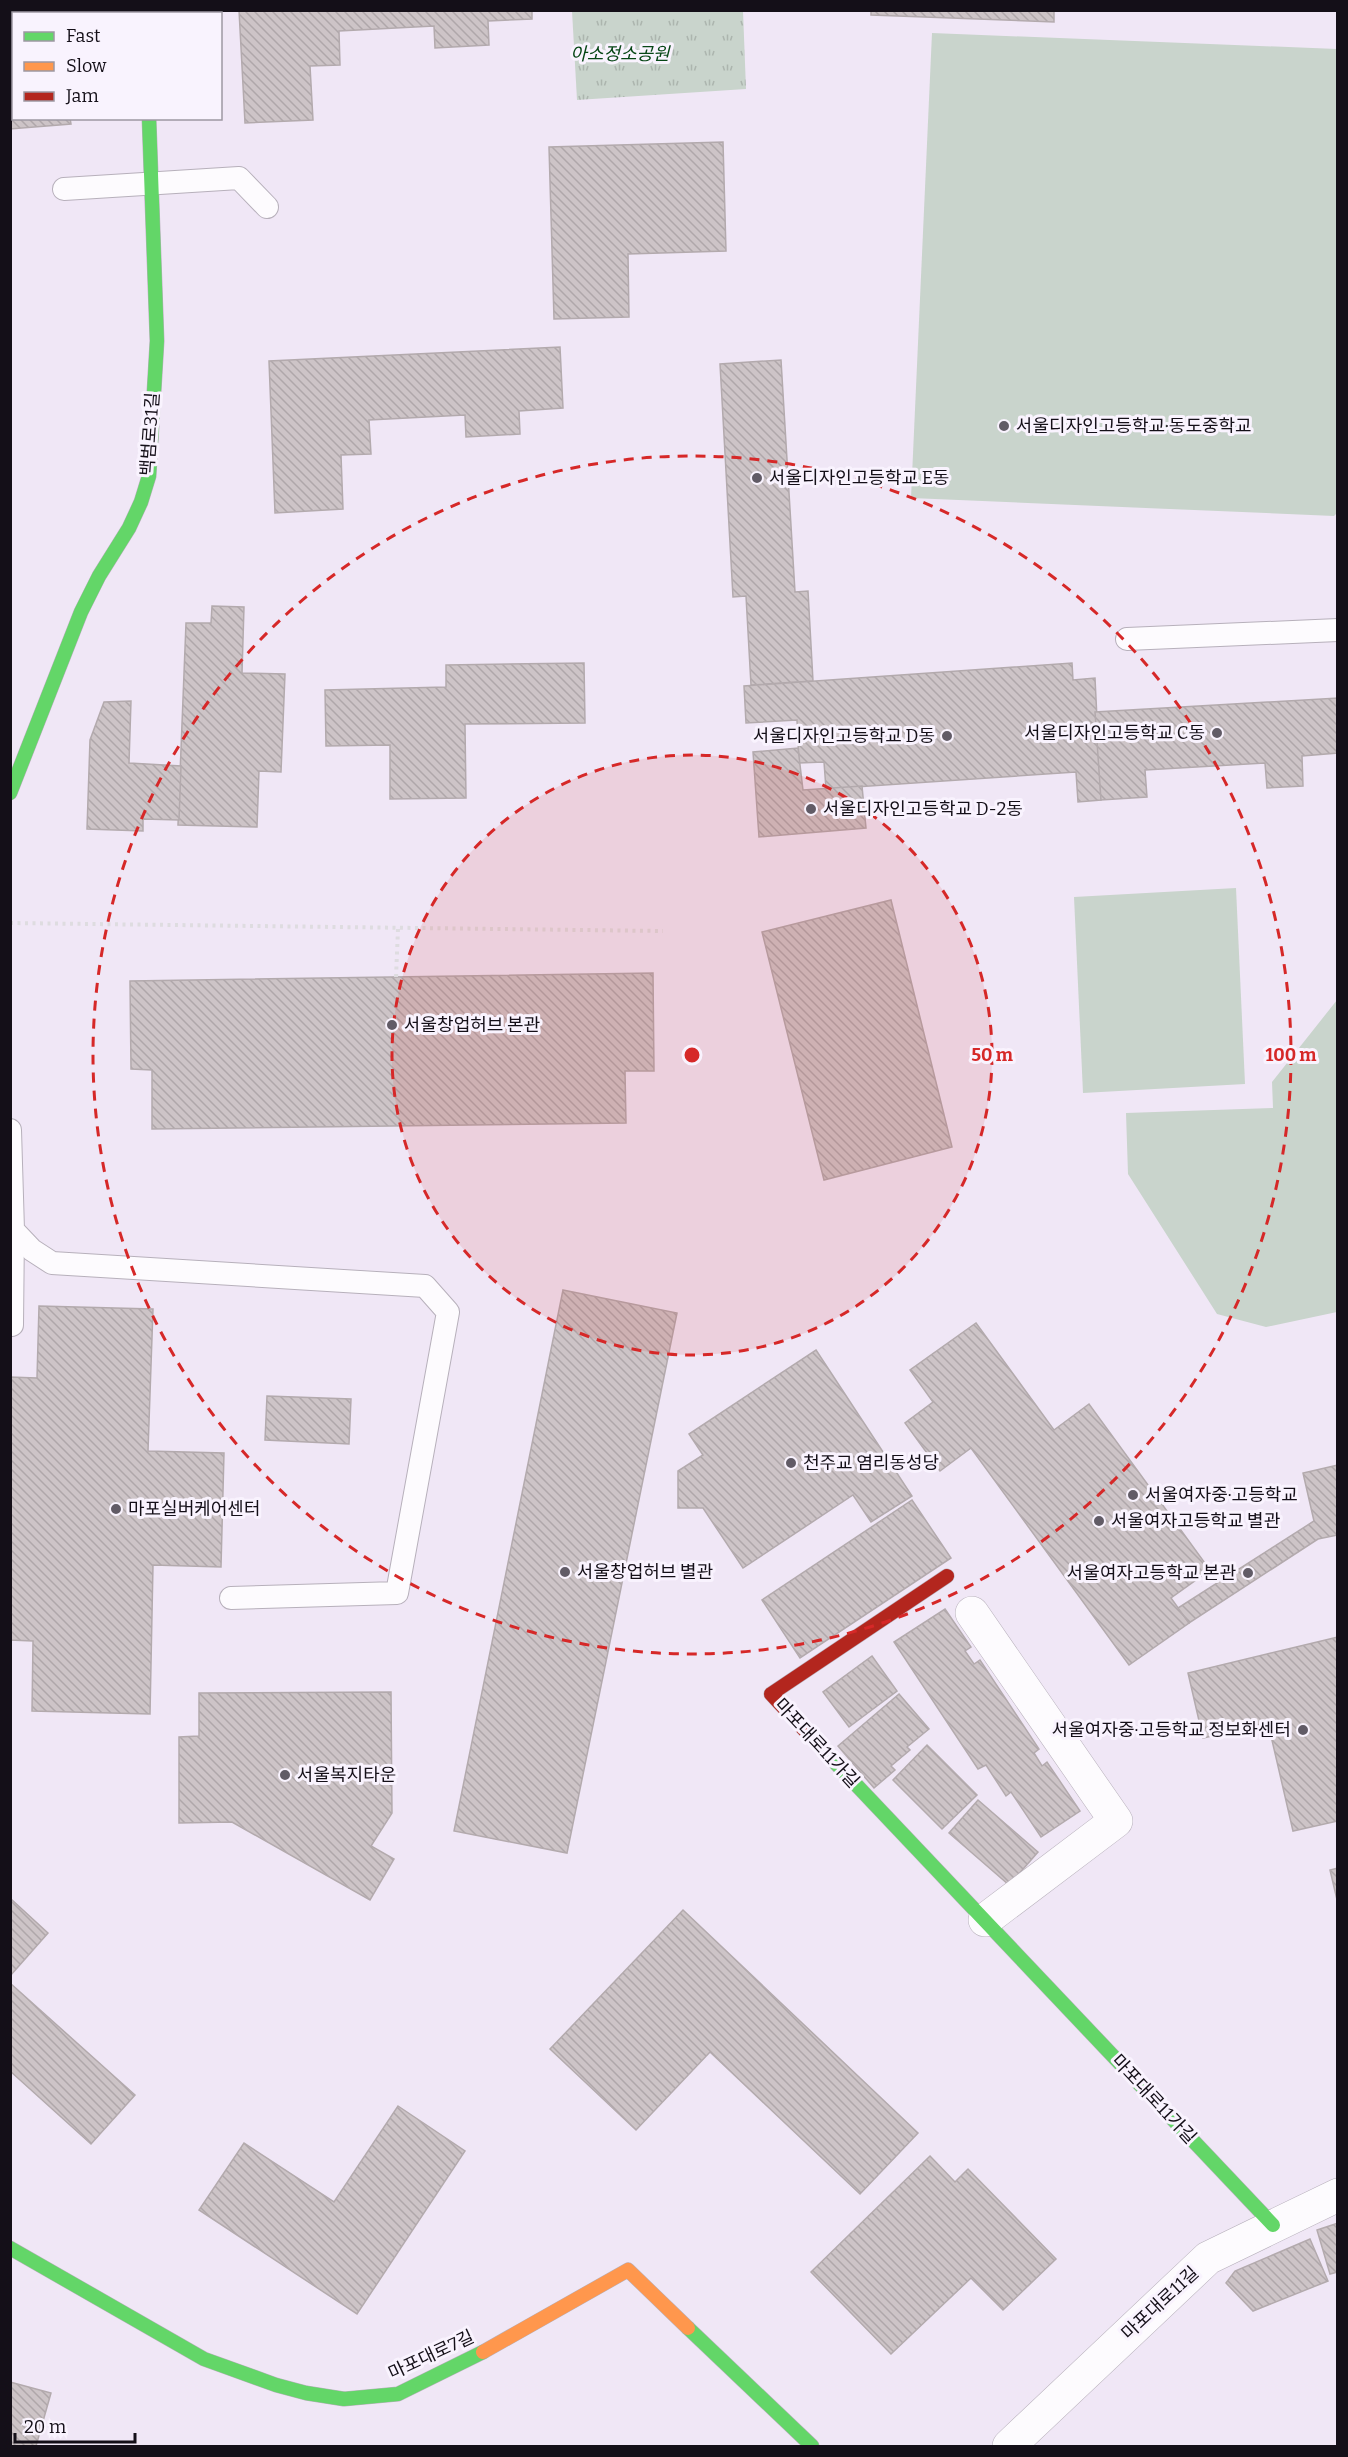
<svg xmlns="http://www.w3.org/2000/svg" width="1348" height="2457" font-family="Bitter,'Noto Sans KR',serif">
<defs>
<pattern id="grass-tufts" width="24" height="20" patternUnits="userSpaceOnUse" patternTransform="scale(1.5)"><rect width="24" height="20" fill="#c9d4cc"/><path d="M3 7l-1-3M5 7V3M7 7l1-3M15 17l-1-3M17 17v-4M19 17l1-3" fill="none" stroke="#acb5ae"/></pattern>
<pattern id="building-back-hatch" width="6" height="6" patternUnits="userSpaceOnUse" patternTransform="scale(1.5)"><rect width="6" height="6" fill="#cdc4c7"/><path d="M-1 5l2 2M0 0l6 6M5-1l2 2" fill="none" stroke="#afa7aa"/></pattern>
</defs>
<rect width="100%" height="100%" fill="#f0e7f6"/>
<path fill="url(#grass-tufts)" d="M572 11H743L746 89 577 100Z"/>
<g fill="#c9d4cc">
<path d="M932 33 1337 49 1338 512 1334 516 911 498Z"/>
<path d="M1236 888 1245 1084 1083 1093 1074 897Z"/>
<path d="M1337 1000V1312L1266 1327 1217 1314 1128 1174 1126 1113 1273 1108 1272 1082Z"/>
</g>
<g fill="url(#building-back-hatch)" stroke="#b3aaad" stroke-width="1.5">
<path d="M10 10H61V14H14V118H70L71 124 10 129Z"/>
<path d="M239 10H532V19L488 21 489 45 435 48 434 26 339 31 340 65 310 66 313 120 245 123Z"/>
<path d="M871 10H1054V22L871 15Z"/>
<path d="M723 142 726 251 628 254 629 317 554 319 549 147Z"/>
<path d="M560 347 563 408 519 411 520 434 466 437 465 415 369 420 371 454 341 455 343 509 275 513 269 361Z"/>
<path d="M781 360 795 592 808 591 813 681 751 685 746 596 733 597 720 364Z"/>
<path d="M212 606 244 607 242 673 285 674 281 772 259 771 257 827 178 825 186 623H211Z"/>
<path d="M584 663 585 723 465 724 466 798 390 799V745L326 746 325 690 446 687V665Z"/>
<path d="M1072 663 1073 680 1095 678 1101 800 1078 802 1076 772 826 789 824 762 799 763 797 720 746 723 744 686Z"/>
<path d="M1338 698V753L1302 756 1303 786 1267 788 1265 763 1145 770 1147 797 1101 800 1095 712Z"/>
<path d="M131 701 129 763 181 766 179 820 143 819V831L87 829 90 740 104 702Z"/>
<path d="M798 748 803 790 862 786 866 828 759 837 753 752Z"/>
<path d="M891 900 952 1147 824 1180 762 932Z"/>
<path d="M653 973 654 1071H625L626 1123 152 1129V1070L131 1069 130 981Z"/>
<path d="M563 1290 677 1313 567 1853 454 1831Z"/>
<path d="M39 1306 153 1309 148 1451 224 1453 221 1567 153 1565 150 1714 32 1711 33 1641 10 1640V1377L37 1378Z"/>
<path d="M976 1323 1054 1430 1089 1404 1210 1570 1171 1598 1189 1623 1129 1665 971 1448 940 1471 905 1423 933 1402 910 1370Z"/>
<path d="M816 1350 912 1496 871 1522 853 1495 743 1568 703 1508H678V1471L703 1455 689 1434Z"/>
<path d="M267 1396 351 1399 349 1444 265 1440Z"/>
<path d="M1338 1465V1535L1318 1539 1189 1623 1178 1608 1314 1521 1303 1473Z"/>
<path d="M912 1500 951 1558 800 1658 762 1600Z"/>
<path d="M945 1609 971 1647 965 1651 974 1664 980 1660 1039 1749 1034 1753 1042 1766 1047 1762 1080 1811 1041 1837 1011 1792 1006 1796 986 1765 978 1769 894 1642Z"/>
<path d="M1338 1637V1821L1293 1831 1268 1723 1203 1738 1188 1673Z"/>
<path d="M872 1656 897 1691 849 1727 823 1692Z"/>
<path d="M391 1692 392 1813 371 1846 394 1859 370 1900 232 1822 179 1823V1737L199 1736V1693Z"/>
<path d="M899 1694 929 1729 907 1747 910 1750 891 1766 895 1770 874 1788 838 1746Z"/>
<path d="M927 1745 977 1795 942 1829 893 1780Z"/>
<path d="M978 1800 1038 1852 1009 1885 949 1833Z"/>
<path d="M1338 1868V1904L1330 1870Z"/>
<path d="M11 1899 48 1933 10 1976V1899Z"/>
<path d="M683 1910 918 2133 860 2194 710 2052 636 2130 550 2049Z"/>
<path d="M10 1983 135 2095 91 2144 10 2071Z"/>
<path d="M398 2106 465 2151 357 2314 199 2210 244 2143 334 2202Z"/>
<path d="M930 2156 955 2182 968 2169 1056 2259 1003 2310 971 2278 891 2354 811 2272Z"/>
<path d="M1338 2223V2272L1330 2274 1317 2230Z"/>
<path d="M1310 2239 1328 2281 1253 2311 1226 2283 1235 2271Z"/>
<path d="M10 2382 51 2393 36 2446H10Z"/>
</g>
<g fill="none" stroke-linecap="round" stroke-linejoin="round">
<defs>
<g id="lane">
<path d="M64 189 239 178 267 207"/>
<path d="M1127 639 1338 630"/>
<path d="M10 1130 13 1230 32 1250 52 1263 425 1286 448 1312 397 1593 231 1598"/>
<path d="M12 1325 13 1230"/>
</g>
<g id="street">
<path d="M139 10V14"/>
<path d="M972 1613 1116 1821 985 1920"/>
<path d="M1009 2446 1208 2258 1338 2195"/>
</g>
<g id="fast">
<path d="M10 793 81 612 99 576 129 528 141 502 149 476 157 341 149 118"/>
<path d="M810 1736 1273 2225"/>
<path d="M10 2248 204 2359 276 2385 306 2393 344 2399 398 2394 483 2352"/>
<path d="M688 2328 812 2446"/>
</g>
<path id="slow" d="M483 2352 628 2270 688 2328"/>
<path id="jam" d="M810 1736 771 1694 947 1576"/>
</defs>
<use href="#lane" stroke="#b7b0bb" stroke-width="24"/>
<use href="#street" stroke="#b7b0bb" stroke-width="34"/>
<use href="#fast" stroke="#b7b0bb" stroke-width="15"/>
<use href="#slow" stroke="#b7b0bb" stroke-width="15"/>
<use href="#jam" stroke="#b7b0bb" stroke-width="15"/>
<g stroke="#dedce0" stroke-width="4" stroke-dasharray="3 4.5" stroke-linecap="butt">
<path d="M10 923 663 931"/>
<path d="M396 977 398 929"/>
</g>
<use href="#lane" stroke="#fdfbfe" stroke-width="22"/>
<use href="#street" stroke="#fdfbfe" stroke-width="33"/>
<use href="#fast" stroke="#63d668" stroke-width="14"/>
<use href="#slow" stroke="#ff974d" stroke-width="14"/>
<use href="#jam" stroke="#b3261e" stroke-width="14"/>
</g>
<circle cx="692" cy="1055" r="300" fill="#d62828" fill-opacity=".12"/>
<g fill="none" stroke="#d62828" stroke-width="3" stroke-dasharray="10 8">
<circle cx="692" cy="1055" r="300"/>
<circle cx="692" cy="1055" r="599"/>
</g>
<g fill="#615b66" stroke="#f9f3fe" stroke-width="2">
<circle cx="1004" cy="426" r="6"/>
<circle cx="757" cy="478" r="6"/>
<circle cx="1217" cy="733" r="6"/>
<circle cx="947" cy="736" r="6"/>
<circle cx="811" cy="809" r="6"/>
<circle cx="392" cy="1025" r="6"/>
<circle cx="791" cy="1463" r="6"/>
<circle cx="1133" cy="1495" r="6"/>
<circle cx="116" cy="1509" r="6"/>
<circle cx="1099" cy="1521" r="6"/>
<circle cx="565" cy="1572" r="6"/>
<circle cx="1248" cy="1573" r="6"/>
<circle cx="1303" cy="1730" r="6"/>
<circle cx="285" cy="1775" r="6"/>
</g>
<g text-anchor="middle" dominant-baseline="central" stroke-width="6" stroke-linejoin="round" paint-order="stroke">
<g font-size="18" font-style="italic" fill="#064615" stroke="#f9f3fe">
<text x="620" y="54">아소정소공원</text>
</g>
<g font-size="18" fill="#140f18" stroke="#f9f3fe" text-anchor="start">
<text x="1016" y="426">서울디자인고등학교·동도중학교</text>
<text x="769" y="478">서울디자인고등학교 E동</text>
<text x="1205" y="733" text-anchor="end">서울디자인고등학교 C동</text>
<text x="935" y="736" text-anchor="end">서울디자인고등학교 D동</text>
<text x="823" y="809">서울디자인고등학교 D-2동</text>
<text x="404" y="1025">서울창업허브 본관</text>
<text x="803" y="1463">천주교 염리동성당</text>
<text x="1145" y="1495">서울여자중·고등학교</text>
<text x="128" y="1509">마포실버케어센터</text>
<text x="1111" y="1521">서울여자고등학교 별관</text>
<text x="577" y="1572">서울창업허브 별관</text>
<text x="1236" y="1573" text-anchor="end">서울여자고등학교 본관</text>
<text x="1291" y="1730" text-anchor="end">서울여자중·고등학교 정보화센터</text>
<text x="297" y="1775">서울복지타운</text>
</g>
<g font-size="18" fill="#140f18" stroke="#f9f3fe">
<text transform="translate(150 434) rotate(-86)">백범로31길</text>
<text transform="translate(817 1743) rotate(47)">마포대로11가길</text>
<text transform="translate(1154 2099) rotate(47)">마포대로11가길</text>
<text transform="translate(1160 2303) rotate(-43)">마포대로11길</text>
<text transform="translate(431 2355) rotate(-25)">마포대로7길</text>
</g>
</g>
<circle cx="692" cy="1055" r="9" fill="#d62828" stroke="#f9f3fe" stroke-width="3"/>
<g font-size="18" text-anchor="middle" font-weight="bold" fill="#d62828" stroke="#f9f3fe" stroke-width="6" stroke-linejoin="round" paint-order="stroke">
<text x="992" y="1061">50 m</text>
<text x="1291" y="1061">100 m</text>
</g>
<rect width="1348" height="2457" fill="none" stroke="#140f18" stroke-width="24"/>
<rect x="12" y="12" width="210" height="108" fill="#f9f3fe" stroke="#9d98a2" stroke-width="1.5"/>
<rect x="24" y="32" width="30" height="9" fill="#63d668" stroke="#9d98a2" stroke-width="1.5"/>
<text x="66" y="42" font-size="18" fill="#140f18">Fast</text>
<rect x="24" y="62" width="30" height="9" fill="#ff974d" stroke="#9d98a2" stroke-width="1.5"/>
<text x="66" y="72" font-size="18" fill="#140f18">Slow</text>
<rect x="24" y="92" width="30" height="9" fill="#b3261e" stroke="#9d98a2" stroke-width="1.5"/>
<text x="66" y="102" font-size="18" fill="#140f18">Jam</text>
<path d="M15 2433v9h120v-9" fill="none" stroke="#140f18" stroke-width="3"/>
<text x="24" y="2433" font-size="18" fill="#140f18" stroke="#f9f3fe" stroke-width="4.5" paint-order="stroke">20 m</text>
</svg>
